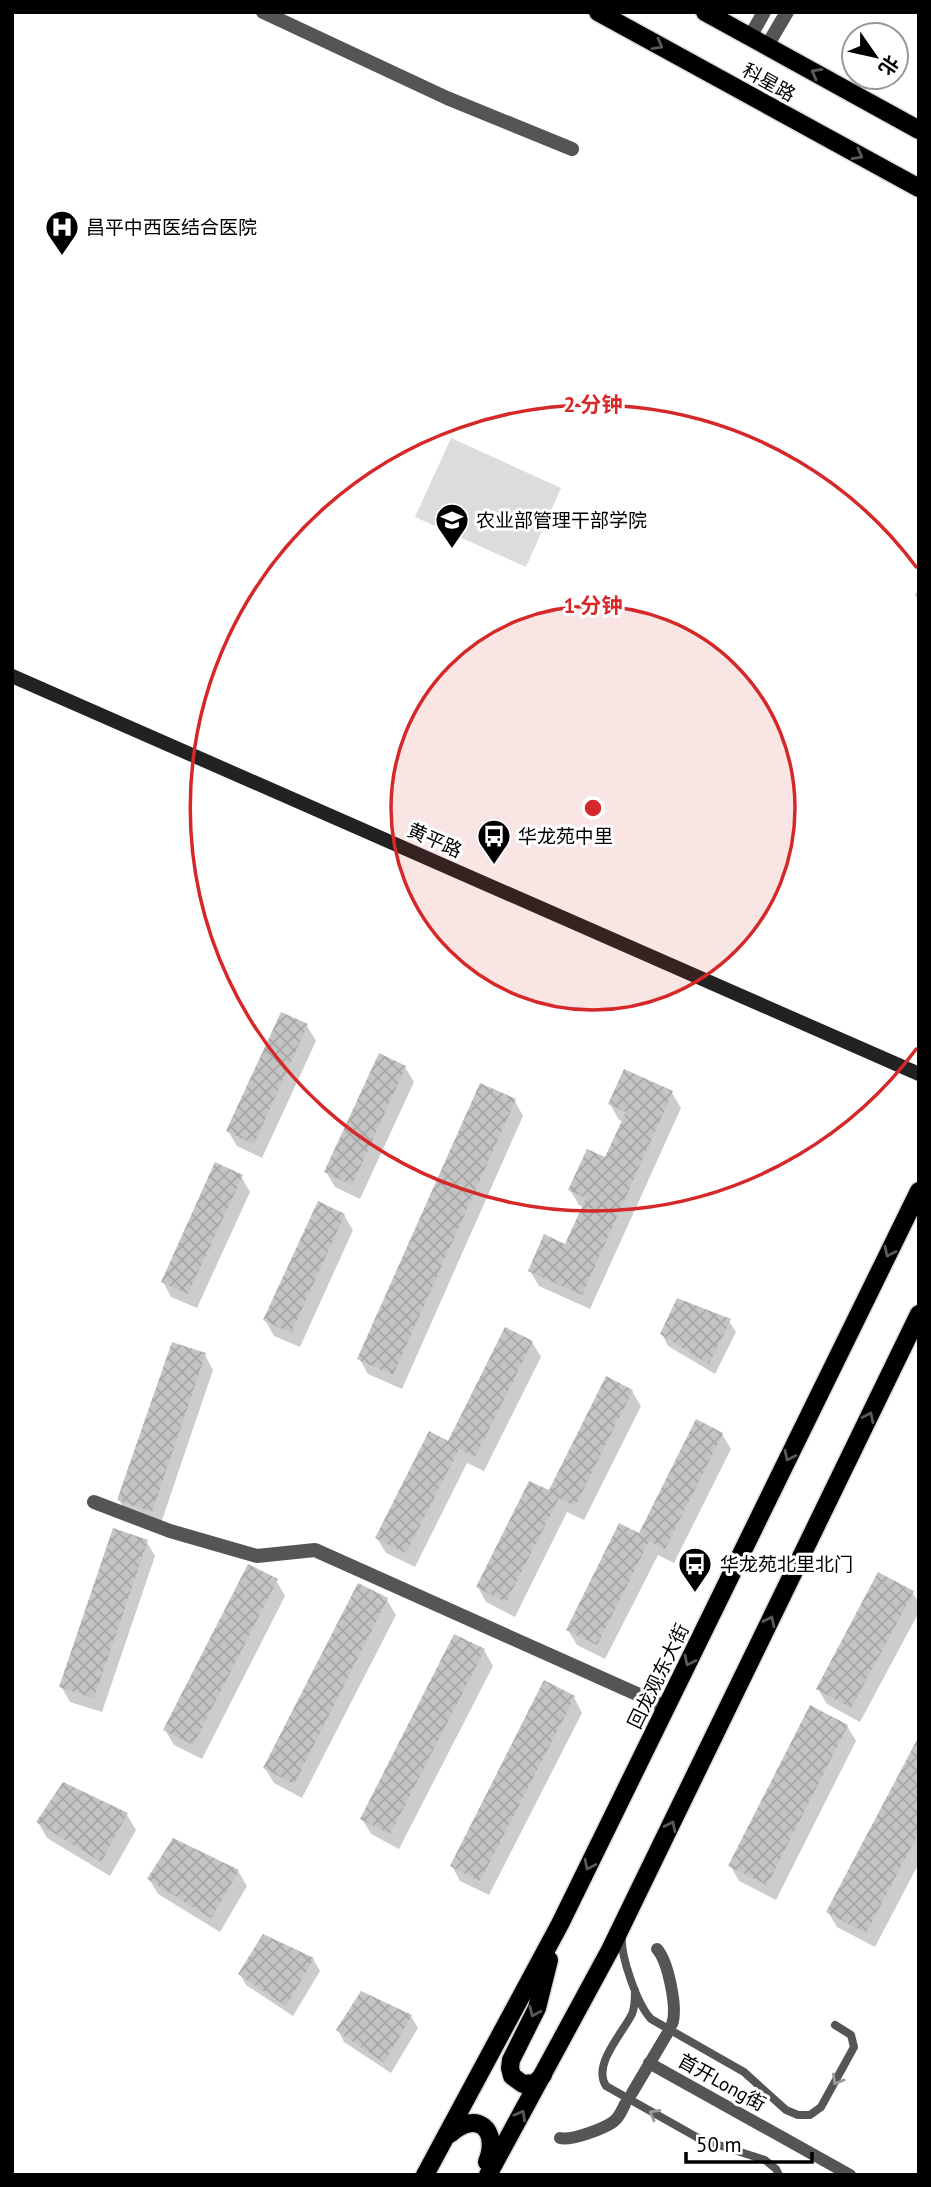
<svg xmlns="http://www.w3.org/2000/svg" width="931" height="2187" font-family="'PT Sans','Noto Sans SC',sans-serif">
<defs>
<pattern id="building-cross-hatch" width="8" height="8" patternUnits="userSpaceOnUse" patternTransform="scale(1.75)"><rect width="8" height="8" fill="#c4c4c4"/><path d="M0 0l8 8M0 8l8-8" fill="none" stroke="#a7a7a7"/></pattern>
</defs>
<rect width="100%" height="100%" fill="#fff"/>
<path fill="#dcdcdc" d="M451 438 561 488 526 567 415 517Z"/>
<g fill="#0003">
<path d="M919 588V602L915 595Z"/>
<path d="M307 1026 316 1041 262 1158 237 1146 228 1131Z"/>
<path d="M405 1067 414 1082 360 1199 335 1187 326 1172Z"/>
<path d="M672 1093 681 1108 590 1309 539 1286 530 1271 566 1246 584 1207 579 1205 570 1190 606 1160 623 1122 619 1120 610 1104Z"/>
<path d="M515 1101 523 1116 402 1389 368 1374 359 1358Z"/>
<path d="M241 1176 250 1192 197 1308 171 1297 163 1282Z"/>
<path d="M344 1215 353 1230 300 1347 274 1336 265 1320Z"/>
<path d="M729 1321 736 1332 715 1374 668 1346 662 1334Z"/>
<path d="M532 1342 541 1357 484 1471 467 1463 415 1567 386 1553 377 1538 449 1444Z"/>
<path d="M205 1355 213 1370 160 1526 128 1515 119 1500Z"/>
<path d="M632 1391 641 1406 584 1520 567 1512 515 1617 486 1602 478 1587 549 1493Z"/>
<path d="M722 1434 731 1449 674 1563 658 1555 605 1659 577 1645 568 1630 639 1536Z"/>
<path d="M146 1541 155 1556 102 1712 70 1702 61 1686Z"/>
<path d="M276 1580 285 1596 202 1759 174 1745 165 1730Z"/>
<path d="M359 1585 387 1600 396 1615 302 1798 274 1783 265 1768Z"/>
<path d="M912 1592 919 1603V1612L860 1722 827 1704 818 1689Z"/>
<path d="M484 1650 493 1666 399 1849 371 1834 362 1819Z"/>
<path d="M574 1697 582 1713 489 1895 460 1881 452 1866Z"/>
<path d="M847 1726 856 1741 776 1900 739 1881 730 1865Z"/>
<path d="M919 1740V1863L875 1947 837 1927 828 1912Z"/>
<path d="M63 1785 127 1815 136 1830 110 1876 47 1838 38 1822Z"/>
<path d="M238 1871 247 1886 220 1932 158 1894 149 1879Z"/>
<path d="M313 1959 320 1971 293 2016 246 1985 240 1974Z"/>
<path d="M411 2016 418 2028 391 2073 344 2042 338 2030Z"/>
</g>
<g fill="url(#building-cross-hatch)">
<path d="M281 1012 308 1024 254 1144 226 1131Z"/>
<path d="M379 1053 406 1066 352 1185 324 1172Z"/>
<path d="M624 1069 673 1091 582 1295 528 1271 544 1234 565 1244 586 1198 568 1190 587 1149 605 1157 626 1112 608 1104Z"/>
<path d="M480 1083 516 1099 393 1375 357 1359Z"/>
<path d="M215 1162 243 1175 188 1294 161 1282Z"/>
<path d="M318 1201 345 1214 291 1333 263 1320Z"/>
<path d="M677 1298 731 1319 709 1364 660 1334Z"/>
<path d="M505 1327 533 1341 475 1457 459 1449 406 1553 375 1538 429 1431 448 1441Z"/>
<path d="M172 1342 206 1353 152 1512 117 1500Z"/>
<path d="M606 1376 633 1390 575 1506 559 1498 506 1602 476 1587 529 1481 549 1490Z"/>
<path d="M696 1419 723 1433 665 1549 649 1541 597 1645 566 1630 619 1523 639 1533Z"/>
<path d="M113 1528 148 1540 94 1698 59 1687Z"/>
<path d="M248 1564 278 1579 193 1745 163 1730Z"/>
<path d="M878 1572 914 1591 851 1708 816 1689Z"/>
<path d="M358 1583 388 1598 294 1784 263 1768Z"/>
<path d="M454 1634 485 1649 390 1834 360 1819Z"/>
<path d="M544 1680 575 1696 480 1881 450 1866Z"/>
<path d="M810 1705 848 1725 767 1885 728 1866Z"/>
<path d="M919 1736V1832L866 1933 826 1912Z"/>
<path d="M63 1782 128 1813 101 1862 36 1822Z"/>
<path d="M173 1838 239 1870 211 1918 147 1879Z"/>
<path d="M263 1934 314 1958 286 2006 238 1974Z"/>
<path d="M361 1991 412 2015 384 2063 336 2030Z"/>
</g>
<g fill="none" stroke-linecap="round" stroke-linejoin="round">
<defs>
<g id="primary">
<path d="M598 12 919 188"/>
<path d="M705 12 919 130"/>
<path d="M543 2075 535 2083 523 2084 512 2076 510 2068 511 2060 537 2008 549 1960"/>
<path d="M450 2134C477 2109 500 2130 487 2162"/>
<path d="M425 2175 560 1924 919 1191"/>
<path d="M488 2175 610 1950 919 1314"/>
</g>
</defs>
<use href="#primary" stroke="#dbdbdb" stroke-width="21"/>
<g stroke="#555" stroke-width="8">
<path d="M622 1936C620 1955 637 2004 651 2019L744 2072 786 2110 798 2115H810L821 2107 854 2047 851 2035 835 2025"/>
<path d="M635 1991C635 1999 635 2007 632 2014 622 2034 592 2065 606 2086L700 2139 765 2160 776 2169 779 2175"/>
</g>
<g stroke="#555" stroke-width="12">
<path d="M657 1949C668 1961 678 2009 672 2024"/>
<path d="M649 2063 850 2175"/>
<path d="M632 2093 667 2034"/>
<path d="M560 2138C571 2141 603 2129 613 2122 619 2118 622 2110 625 2104"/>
</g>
<g stroke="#555" stroke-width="14">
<path d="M263 12 447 98 572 149"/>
<path d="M750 37 764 12"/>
<path d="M767 46 787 12"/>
<path d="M94 1502 170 1531 257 1556 315 1550 666 1707"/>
</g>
<path stroke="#222" stroke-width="14" d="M12 676 919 1074"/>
<use href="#primary" stroke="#000" stroke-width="18"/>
</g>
<defs><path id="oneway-chevron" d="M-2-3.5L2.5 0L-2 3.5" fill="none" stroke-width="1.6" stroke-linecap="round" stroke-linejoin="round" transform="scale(1.75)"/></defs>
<g stroke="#595959">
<use href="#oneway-chevron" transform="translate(658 45) rotate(29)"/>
<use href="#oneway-chevron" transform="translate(816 73) rotate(-151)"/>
<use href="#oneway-chevron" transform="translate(858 155) rotate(29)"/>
<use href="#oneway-chevron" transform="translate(889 1252) rotate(116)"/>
<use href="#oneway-chevron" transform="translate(869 1417) rotate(-64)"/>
<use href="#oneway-chevron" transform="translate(789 1456) rotate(116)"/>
<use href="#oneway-chevron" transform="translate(770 1621) rotate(-64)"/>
<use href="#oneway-chevron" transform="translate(689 1661) rotate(116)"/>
<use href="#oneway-chevron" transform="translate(671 1826) rotate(-64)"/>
<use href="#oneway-chevron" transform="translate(589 1865) rotate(116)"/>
<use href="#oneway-chevron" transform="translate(534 2012) rotate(114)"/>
<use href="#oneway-chevron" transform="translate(521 2115) rotate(-61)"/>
</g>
<g stroke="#999">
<use href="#oneway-chevron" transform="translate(837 2080) rotate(120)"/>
<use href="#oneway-chevron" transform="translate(654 2114) rotate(-151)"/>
</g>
<circle cx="593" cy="808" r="202" fill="#d62828" fill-opacity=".12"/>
<g fill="none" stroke="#d62828" stroke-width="3.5">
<circle cx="593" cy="808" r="202"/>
<path d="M917 1048A403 403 0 1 1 917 568"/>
</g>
<defs>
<symbol id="hospital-pin" viewBox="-11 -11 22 30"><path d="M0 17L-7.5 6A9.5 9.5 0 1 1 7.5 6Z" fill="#000" stroke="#fff"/><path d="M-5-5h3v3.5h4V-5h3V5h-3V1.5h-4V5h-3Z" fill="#fff"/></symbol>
<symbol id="school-pin" viewBox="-11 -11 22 30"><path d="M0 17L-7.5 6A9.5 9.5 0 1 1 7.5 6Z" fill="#000" stroke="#fff"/><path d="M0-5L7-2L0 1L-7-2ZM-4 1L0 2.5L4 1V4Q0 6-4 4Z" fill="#fff"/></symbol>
<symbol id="bus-pin" viewBox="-11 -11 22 30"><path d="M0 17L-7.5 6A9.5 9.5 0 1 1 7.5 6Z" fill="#000" stroke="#fff"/><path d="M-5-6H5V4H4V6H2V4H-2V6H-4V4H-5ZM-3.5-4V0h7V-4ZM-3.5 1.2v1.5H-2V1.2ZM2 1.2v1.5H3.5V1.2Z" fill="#fff"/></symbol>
</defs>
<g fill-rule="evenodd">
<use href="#hospital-pin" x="43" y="208" width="38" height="52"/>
<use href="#school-pin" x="433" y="501" width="38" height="52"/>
<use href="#bus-pin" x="475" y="817" width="38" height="52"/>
<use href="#bus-pin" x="676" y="1545" width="38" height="52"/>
</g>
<g text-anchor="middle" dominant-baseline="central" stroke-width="6" stroke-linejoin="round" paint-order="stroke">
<g font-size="19" fill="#000" stroke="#fff">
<text transform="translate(769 82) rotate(29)">科星路</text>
<text transform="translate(435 840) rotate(24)">黄平路</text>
<text transform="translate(658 1676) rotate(-64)">回龙观东大街</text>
<text transform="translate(722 2082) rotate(29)">首开Long街</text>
</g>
<g font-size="19" fill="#000" stroke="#fff" text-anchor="start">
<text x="86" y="227">昌平中西医结合医院</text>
<text x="476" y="520">农业部管理干部学院</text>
<text x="518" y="836">华龙苑中里</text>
<text x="720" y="1564">华龙苑北里北门</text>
</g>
</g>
<circle cx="593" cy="808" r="10" fill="#d62828" stroke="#fff" stroke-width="3.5"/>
<g font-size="21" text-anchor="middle" font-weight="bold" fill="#d62828" stroke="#fff" stroke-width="6" stroke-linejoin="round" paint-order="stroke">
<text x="593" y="412">2 分钟</text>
<text x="593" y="613">1 分钟</text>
</g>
<rect width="931" height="2187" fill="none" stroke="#000000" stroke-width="28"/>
<g transform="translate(875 56) rotate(124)"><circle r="33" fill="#ffffff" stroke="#999999" stroke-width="2"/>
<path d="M0-5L12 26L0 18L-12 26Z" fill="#000000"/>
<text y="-10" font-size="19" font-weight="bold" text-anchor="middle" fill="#000000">北</text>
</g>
<path d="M686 2152v10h126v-10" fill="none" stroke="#000000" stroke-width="3.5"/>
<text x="696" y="2152" font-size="21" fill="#000000" stroke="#ffffff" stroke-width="5" paint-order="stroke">50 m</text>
</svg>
